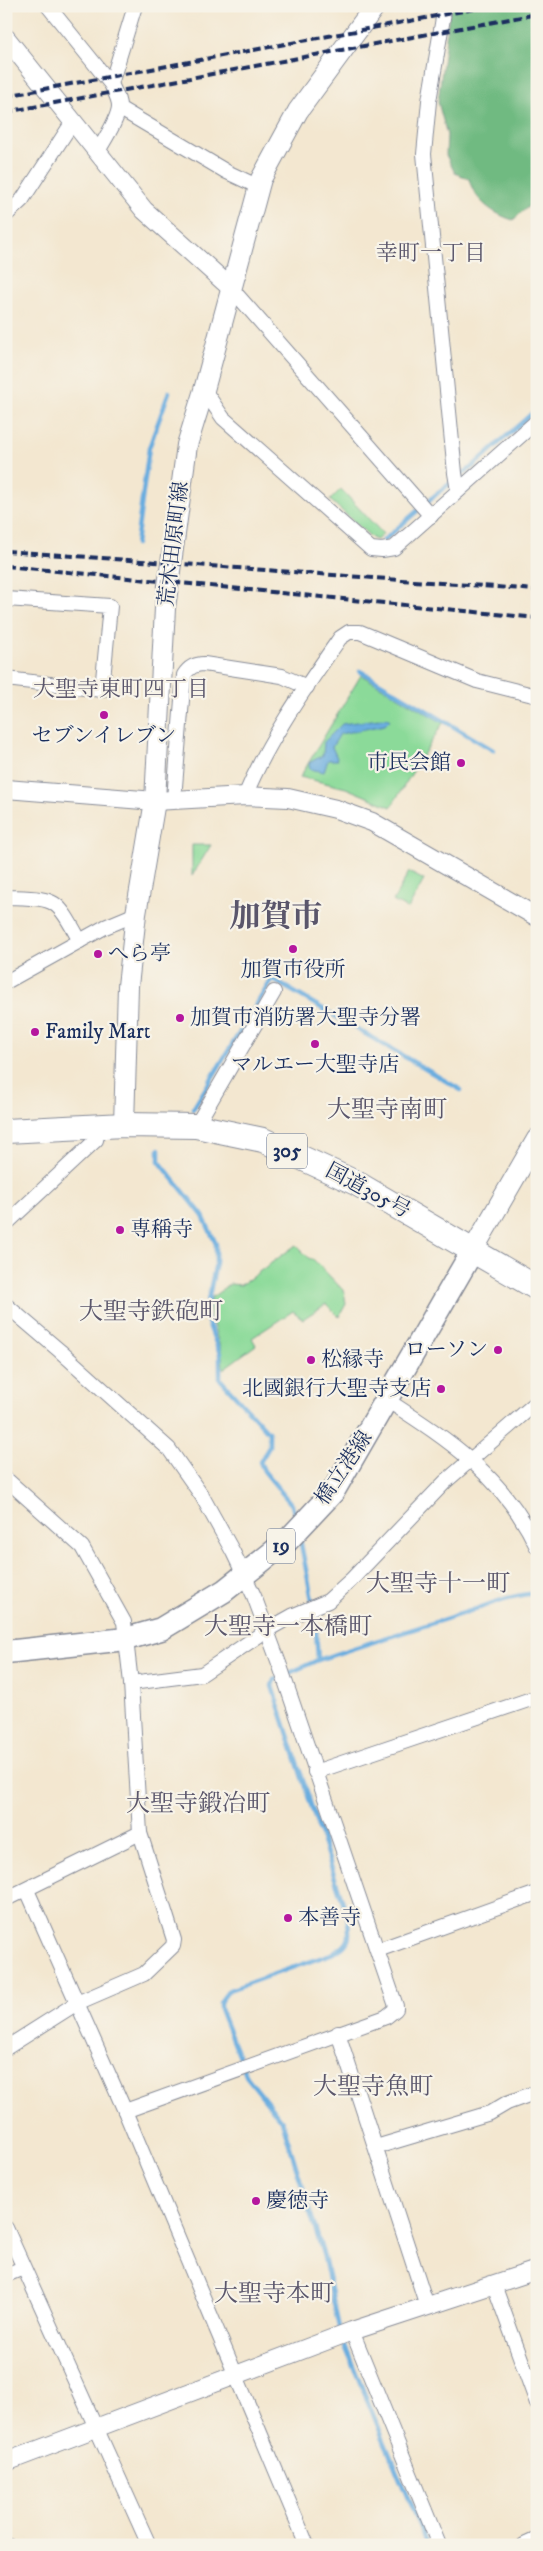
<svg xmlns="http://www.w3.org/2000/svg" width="543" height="2551" font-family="'IM FELL DW Pica','Noto Serif JP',serif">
<rect width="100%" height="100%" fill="#f7f3e8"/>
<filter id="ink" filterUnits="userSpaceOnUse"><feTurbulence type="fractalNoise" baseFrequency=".02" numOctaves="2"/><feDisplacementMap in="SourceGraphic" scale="10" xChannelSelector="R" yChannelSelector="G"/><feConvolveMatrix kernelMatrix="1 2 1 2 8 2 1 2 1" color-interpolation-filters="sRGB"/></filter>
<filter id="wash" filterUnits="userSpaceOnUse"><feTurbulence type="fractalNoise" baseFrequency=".0096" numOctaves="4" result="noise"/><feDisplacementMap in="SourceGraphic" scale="20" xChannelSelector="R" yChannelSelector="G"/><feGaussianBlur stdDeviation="1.12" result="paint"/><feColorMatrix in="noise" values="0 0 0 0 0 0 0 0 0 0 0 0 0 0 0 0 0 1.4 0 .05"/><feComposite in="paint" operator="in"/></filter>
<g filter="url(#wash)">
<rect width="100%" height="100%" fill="#f3e7d0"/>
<g fill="#8bda99" stroke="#53847c">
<path d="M341 489 383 534 377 540 372 538 330 500Z"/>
<path d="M361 675 443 723 391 807 346 788 300 777Z"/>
<path d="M192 845H211L192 876Z"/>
<path d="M409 872 424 880 408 909 393 901Z"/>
<path d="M296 1245 310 1259H313L344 1291 346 1304 339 1317 326 1304 303 1319 293 1311 252 1338 256 1345 223 1369C223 1340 207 1325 211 1298L230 1284 241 1285Z"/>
</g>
<path fill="#70ba81" stroke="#467470" d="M450 6H537V207L531 204 513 220C493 214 474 200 469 179L455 173 446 155 447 135 438 102Z"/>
<path fill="#6aaddf" stroke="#426e9e" d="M387 718 390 720 385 725 340 734 332 747 338 760H328L324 772 310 769 309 763 323 755 324 742 342 724Z"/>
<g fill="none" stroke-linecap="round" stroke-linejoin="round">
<g stroke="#6aaddf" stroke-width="4.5">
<path d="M384 540 440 491 473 466 537 409"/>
<path d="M136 544 149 448 169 392"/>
<path d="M360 671 493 750"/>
<path d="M193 1109 272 979 461 1090"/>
<path d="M159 1149V1161L203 1216 216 1244V1263L205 1314 220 1354V1379L269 1433V1447L260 1462 264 1471 292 1505 296 1522"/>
<path d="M300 1539 315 1615 318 1660 274 1680 272 1686 347 1915C350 1936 353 1942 334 1953L229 1990 220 2002V2009L247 2077 282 2121 324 2257 340 2332"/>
<path d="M318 1660C368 1643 418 1628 467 1612 492 1604 509 1595 537 1593"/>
<path d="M342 2339 427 2545"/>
</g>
</g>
</g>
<g filter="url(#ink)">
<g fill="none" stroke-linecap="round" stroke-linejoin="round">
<defs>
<g id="minor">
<path d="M48 6 111 84C114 91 119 98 119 106 119 118 103 142 97 153"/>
<path d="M445 6 429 101 424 154 455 473 458 491"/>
<path d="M111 84 135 6"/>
<path d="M119 108 227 172 259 187"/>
<path d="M6 215 22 200 72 123"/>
<path d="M231 288 431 516"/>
<path d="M204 390 223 418 371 549 382 550 394 548 537 421"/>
<path d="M6 599 110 606 102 690 6 679"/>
<path d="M245 796C268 740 305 688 340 638L349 632H360L477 681 537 696"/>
<path d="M174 799 184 675C189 667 195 664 204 664L282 676 307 687"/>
<path d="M6 897C57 899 55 896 80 941"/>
<path d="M6 982 105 927 136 914"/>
<path d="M196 1126 274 992"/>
<path d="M6 1224 96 1140 99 1126"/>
<path d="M6 1305 60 1351 169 1449 202 1496 233 1552 254 1596 280 1666 396 2006V2009L386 2017 125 2111"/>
<path d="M387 1400C450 1441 504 1476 537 1547"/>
<path d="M6 1479 82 1547 124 1622 131 1683 140 1833 6 1899"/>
<path d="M131 1683 202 1674 267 1630 292 1616 328 1601 351 1580 445 1482 537 1402"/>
<path d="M315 1772 537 1697"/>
<path d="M27 1890 125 2111 307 2545"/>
<path d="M378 1950 537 1893"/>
<path d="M338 2033 427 2306"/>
<path d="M6 2048 77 2003 144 1974 173 1946 174 1940 140 1833"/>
<path d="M376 2147 490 2113 507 2103 537 2092"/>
<path d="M6 2228 149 2545"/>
<path d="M6 2275 23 2268"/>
<path d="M494 2285 537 2403"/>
<path d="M352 2331 439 2545"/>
<path d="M6 2544V2545"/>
<path d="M524 2545 537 2539"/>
</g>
<g id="tertiary">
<path d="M6 38 144 210 231 288"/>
<path d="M6 789 155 801 245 796 288 798 336 809 372 822 537 917"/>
<path d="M6 2462 352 2331 537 2270"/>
</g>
<g id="secondary">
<path d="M124 1125 128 986 136 914 155 801 165 608 187 445 204 390 261 179 298 111 375 6"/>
<path d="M473 1250 537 1139"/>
</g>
<path id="primary" d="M6 1652 126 1639 161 1629 224 1591 288 1540 333 1492 473 1250"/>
<path id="trunk" d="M6 1131 124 1125 196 1126 263 1140 356 1183 537 1288"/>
</defs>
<use href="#minor" stroke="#878b97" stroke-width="16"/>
<use href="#tertiary" stroke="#878b97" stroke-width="20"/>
<use href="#secondary" stroke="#878b97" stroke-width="22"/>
<use href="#primary" stroke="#878b97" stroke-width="25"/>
<use href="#trunk" stroke="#878b97" stroke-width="26"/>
<use href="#minor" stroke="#fff" stroke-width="14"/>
<use href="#tertiary" stroke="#fff" stroke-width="18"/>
<use href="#secondary" stroke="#fff" stroke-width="20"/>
<use href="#primary" stroke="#fff" stroke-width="22"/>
<use href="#trunk" stroke="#fff" stroke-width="24"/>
<g stroke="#1b2f5e" stroke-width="4" stroke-dasharray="8 4" stroke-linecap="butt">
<path d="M6 96 490 6"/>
<path d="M6 112 537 14"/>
<path d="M6 551 537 590"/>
<path d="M6 566 537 618"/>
</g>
</g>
</g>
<g fill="#b5179e" stroke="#f7f3e8" stroke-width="2">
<circle cx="104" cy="715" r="5"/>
<circle cx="461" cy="763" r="5"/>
<circle cx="293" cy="949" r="5"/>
<circle cx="98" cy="954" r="5"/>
<circle cx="180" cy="1018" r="5"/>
<circle cx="35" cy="1032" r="5"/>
<circle cx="315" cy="1044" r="5"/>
<circle cx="120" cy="1230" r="5"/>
<circle cx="498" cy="1350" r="5"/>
<circle cx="311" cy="1360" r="5"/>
<circle cx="441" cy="1389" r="5"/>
<circle cx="288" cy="1918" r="5"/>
<circle cx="256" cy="2201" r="5"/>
</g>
<g text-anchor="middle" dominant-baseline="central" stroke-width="4.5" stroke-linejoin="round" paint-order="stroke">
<g fill="#f7f3e8" stroke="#5d6a87" stroke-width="1">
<rect x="267" y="1133.5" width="40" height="35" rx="4"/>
<rect x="267" y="1528.5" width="28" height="35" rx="4"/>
</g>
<g font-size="20" font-weight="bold" fill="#1b2f5e">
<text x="287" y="1151">305</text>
<text x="281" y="1546">19</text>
</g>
<g font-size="21" fill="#1b2f5e" stroke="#f7f3e8">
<text transform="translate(174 544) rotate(-83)">荒木田原町線</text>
<text transform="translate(368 1191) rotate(28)">国道305号</text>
<text transform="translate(344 1468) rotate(-56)">橋立港線</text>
</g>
<g font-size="21" fill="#1b2f5e" stroke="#f7f3e8" text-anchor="start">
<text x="104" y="736" text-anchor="middle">セブンイレブン</text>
<text x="451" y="763" text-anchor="end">市民会館</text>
<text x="108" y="954">へら亭</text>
<text x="293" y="970" text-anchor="middle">加賀市役所</text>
<text x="190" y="1018">加賀市消防署大聖寺分署</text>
<text x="45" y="1032">Family Mart</text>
<text x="315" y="1065" text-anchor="middle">マルエー大聖寺店</text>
<text x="130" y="1230">専稱寺</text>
<text x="488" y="1350" text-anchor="end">ローソン</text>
<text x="321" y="1360">松縁寺</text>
<text x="431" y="1389" text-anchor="end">北國銀行大聖寺支店</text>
<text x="298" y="1918">本善寺</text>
<text x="266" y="2201">慶徳寺</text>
</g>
<g font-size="22" fill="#5a566b" stroke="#f7f3e8">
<text x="431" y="253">幸町一丁目</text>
<text x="121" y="689">大聖寺東町四丁目</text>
</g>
<g font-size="24" fill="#5a566b" stroke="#f7f3e8">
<text x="387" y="1110">大聖寺南町</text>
<text x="151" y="1312">大聖寺鉄砲町</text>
<text x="438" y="1584">大聖寺十一町</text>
<text x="288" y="1627">大聖寺一本橋町</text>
<text x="198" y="1804">大聖寺鍛冶町</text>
<text x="373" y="2087">大聖寺魚町</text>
<text x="274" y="2294">大聖寺本町</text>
</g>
<g font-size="31" font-weight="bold" fill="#5a566b" stroke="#f7f3e8">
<text x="276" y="917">加賀市</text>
</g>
</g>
<rect width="543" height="2551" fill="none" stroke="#f7f3e8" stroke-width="25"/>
</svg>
